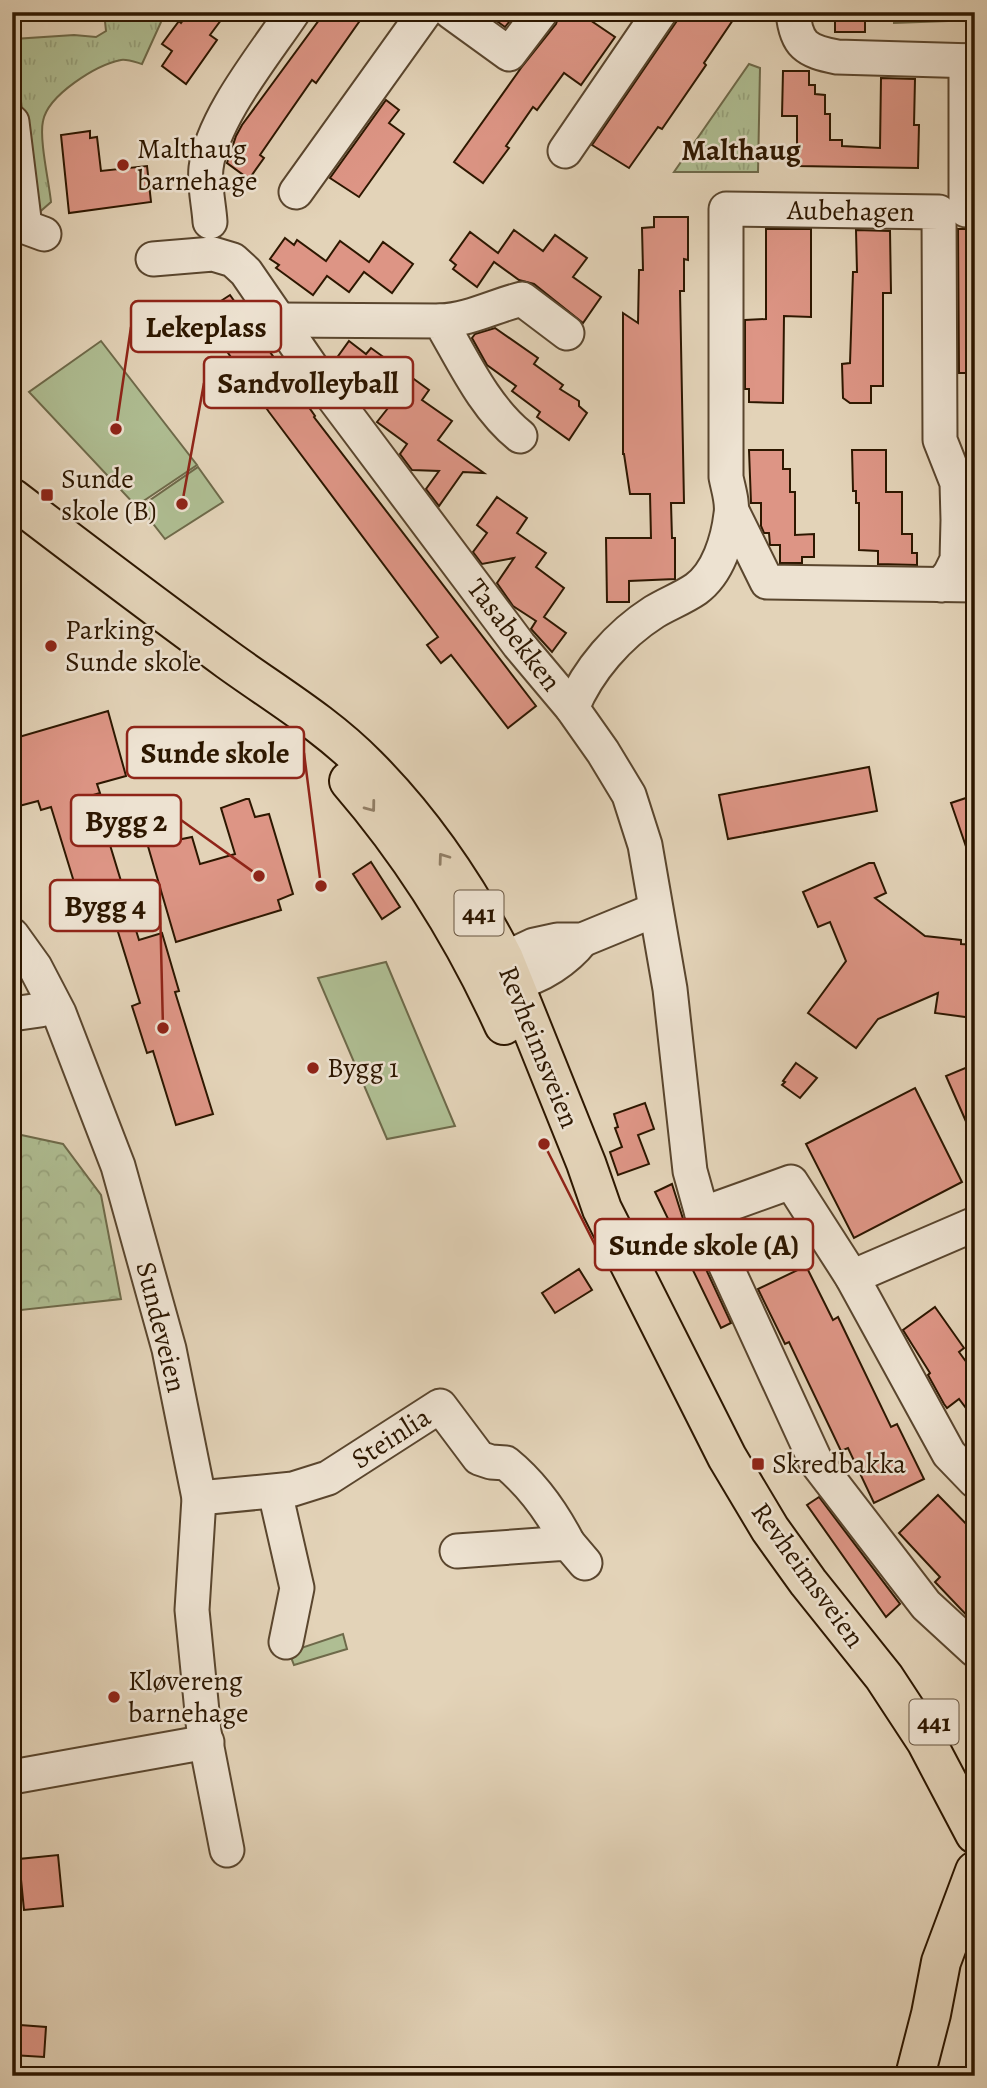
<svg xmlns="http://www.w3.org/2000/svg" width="987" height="2088" font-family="Alegreya,serif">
<defs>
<pattern id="grass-tufts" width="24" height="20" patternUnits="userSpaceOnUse" patternTransform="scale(1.75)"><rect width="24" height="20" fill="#afbe93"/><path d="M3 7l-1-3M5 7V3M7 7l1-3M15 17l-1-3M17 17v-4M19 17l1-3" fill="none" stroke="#97a37d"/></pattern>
<pattern id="forest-crowns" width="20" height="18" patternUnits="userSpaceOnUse" patternTransform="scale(1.75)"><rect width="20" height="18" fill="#afbe93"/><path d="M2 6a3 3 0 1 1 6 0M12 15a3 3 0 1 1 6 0" fill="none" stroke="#97a37d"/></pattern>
</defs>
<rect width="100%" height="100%" fill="#e3d3b8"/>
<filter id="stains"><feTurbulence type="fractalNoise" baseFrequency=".00286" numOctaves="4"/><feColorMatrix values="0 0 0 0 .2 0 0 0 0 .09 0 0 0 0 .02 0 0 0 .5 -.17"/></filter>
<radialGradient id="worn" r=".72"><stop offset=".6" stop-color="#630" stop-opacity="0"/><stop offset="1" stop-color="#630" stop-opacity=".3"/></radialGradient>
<g fill="url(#grass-tufts)" stroke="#6e6a4a" stroke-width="2">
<path d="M104 12H169L161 22 142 64C135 62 127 59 121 60 96 65 48 95 43 121 39 139 49 182 51 202L34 217 14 39 74 35 96 37 106 31Z"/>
<path d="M749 64 760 68 758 172H674Z"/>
</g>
<g fill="url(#forest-crowns)" stroke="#6e6a4a" stroke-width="2">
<path d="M12 1133 63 1144 101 1195 121 1299 12 1311Z"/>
<path d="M12 1333 21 1384 12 1388Z"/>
</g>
<g fill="#afbe93" stroke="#6e6a4a" stroke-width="2">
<path d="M894 12H975V20L894 23Z"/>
<path d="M101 341 197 465 136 506 29 392Z"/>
<path d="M198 467 223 502 165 539 140 507Z"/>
<path d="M386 962 455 1126 387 1139 318 978Z"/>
<path d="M343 1634 347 1649 294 1665 289 1652Z"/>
</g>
<g fill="#dd9585" stroke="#2d1700" stroke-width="2">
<path d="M189 12H227L210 35 217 40 186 84 162 66 172 51 162 44 179 21 181 23Z"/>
<path d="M325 12H366L316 83 312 80 282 123 260 155 264 158 249 179 227 163 236 136 242 125Z"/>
<path d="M484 12H517L505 27Z"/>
<path d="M560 12H578L615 37 581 85 564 73 537 110 533 107 506 146 509 148 483 183 454 162 521 68 556 24Z"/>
<path d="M683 12H722L733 20 704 63 706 65 662 129 658 127 629 168 592 145Z"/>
<rect x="835" y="12" width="30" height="20"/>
<path d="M783 71H809V85H815V94L825 95V114H830V140H842V146L880 148 881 78 915 79 914 125H919L918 168 797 166V116H782Z"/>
<path d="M386 100 399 110 389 123 404 134 359 197 330 178Z"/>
<path d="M90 131V138L97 137 101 171 147 166 151 202 69 213 61 135Z"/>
<path d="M654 217H688V260L684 259V291H680L684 503H671L672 538H675V579L629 581V602H607L606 538H651L650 494H630L624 454H623V313L638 323 639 270H643L642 228 654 227Z"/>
<path d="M766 229H811V317L784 316 783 403 749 402V389H745V320L766 319Z"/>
<path d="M958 229H972L975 373H959Z"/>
<path d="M514 230 543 251 555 235 587 258 573 277 601 297 583 323 534 284 519 280 494 262 477 287 453 269 456 265 450 260 470 232 498 253Z"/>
<path d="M856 230 890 231 891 293H883V386H871V403H850L843 398 842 364 850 363 853 272H857Z"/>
<path d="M285 238 294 245 297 240 326 261 340 241 369 262 383 242 413 264 392 293 364 272 349 292 327 276 313 295 276 268 279 265 270 259Z"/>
<path d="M230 295 315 416 314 417 536 706 508 728 451 655 441 663 427 645 438 637 269 412 201 314Z"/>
<path d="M495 328 538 358 534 364 563 385 560 389 579 401V406L587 413 569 440 537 417 540 412 512 391 516 386 487 365 472 338 475 334Z"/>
<path d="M349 341 366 354 371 348 429 390 422 400 452 421 438 440 484 473 463 472 439 506 426 489 439 471 412 470 400 454 407 444 377 422 388 408 364 392 358 386 360 383 350 376 353 372 336 359Z"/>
<path d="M749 450H783V469H790V492H795V535L814 534V557H802V563H780V545H770L769 533H764L761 526V503H751Z"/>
<path d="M852 450H886V492H902V534H912V553H917V565L878 564V551L859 550V503H856V491H853Z"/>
<path d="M497 497 527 518 517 533 546 553 536 567 564 588 544 617 566 633 552 652 531 629 536 621 513 606 497 583 514 558 482 564 473 552 487 533 477 525Z"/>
<path d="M108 711 126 776 97 784 100 793 80 799 91 835 106 832 139 940 162 933 179 991 175 992 213 1114 176 1125 153 1051 147 1053 132 1006 140 1003 114 919 78 930 64 885 74 882 51 807 41 810 38 801 19 806 12 782V739Z"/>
<path d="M869 767 877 811 728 839 719 795Z"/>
<path d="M975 795V864H972L951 803Z"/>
<path d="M246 799H249L255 817 269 814 293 894 278 900 281 910 176 942 140 819 169 811 177 840 192 837 200 864 235 854 221 808Z"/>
<path d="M371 862 400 907 382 919 353 874Z"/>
<path d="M869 863H874L886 893 875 898 925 936 961 940V944L975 945 973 1018 935 1013 938 993 878 1019 856 1048 808 1013 846 961 830 922 818 927 803 892Z"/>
<path d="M796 1063 817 1078 800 1098 782 1085 785 1082 783 1081Z"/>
<path d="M975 1064V1142L946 1076Z"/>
<path d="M915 1088 962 1182 854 1238 806 1144Z"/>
<path d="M645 1103 654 1129 638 1135 649 1164 618 1175 610 1152 622 1147 615 1128 618 1127 614 1114Z"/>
<path d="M672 1184 684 1222 731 1323 721 1328 655 1192Z"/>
<path d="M806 1266 833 1320 838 1317 891 1427 897 1424 924 1479 874 1503 848 1448 841 1451 789 1342 785 1344 758 1289Z"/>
<path d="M579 1269 592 1290 555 1313 542 1293Z"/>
<path d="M935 1307 964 1348 959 1352 975 1374V1420L959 1399 947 1408 944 1404 928 1375 930 1373 903 1330Z"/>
<path d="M938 1495 975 1533V1624L935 1582 940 1577 899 1533Z"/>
<path d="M819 1497 900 1604 886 1617 807 1505Z"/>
<path d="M58 1855 63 1906 24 1910 19 1859Z"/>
<path d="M20 2025 46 2027 44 2057 12 2055 14 2032H19Z"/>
</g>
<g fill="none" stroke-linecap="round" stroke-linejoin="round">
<defs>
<g id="minor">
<path d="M451 12 509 54 541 12"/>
<path d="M793 12C796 45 806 51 837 57L975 61"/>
<path d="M966 61V210H975"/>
<path d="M12 122 25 227 44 234"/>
<path d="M565 151 660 12"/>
<path d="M296 192 425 12"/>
<path d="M210 222C209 205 204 185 206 168 212 118 265 54 293 12"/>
<path d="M153 259 213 254 233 260 246 272 321 381 519 645 572 708 603 752 629 795 645 845 670 989 690 1171 702 1214 816 1462 926 1605 975 1650"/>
<path d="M279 320 440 321C463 360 484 407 520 436"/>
<path d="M440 321C469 320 494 306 522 299L567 333"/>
<path d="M732 511 767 582 975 585"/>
<path d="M572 708C588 670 618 635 654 612 667 604 683 598 696 589 718 573 728 540 731 514 733 502 728 488 726 477V209L939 212 940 440 957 483 958 520 957 560 950 574 941 585"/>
<path d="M12 935 35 967 59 1013 118 1166 169 1349 199 1498 192 1610 204 1732 227 1850"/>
<path d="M486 978 504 959 534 945 557 940H582L655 910"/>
<path d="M486 980C495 981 507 984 515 982 540 978 567 959 582 940"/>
<path d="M12 1014 40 1010 53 1003"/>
<path d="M702 1214 791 1182 852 1277 949 1454 975 1481"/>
<path d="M852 1277 975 1224"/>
<path d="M275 1492 297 1588 286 1642"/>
<path d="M199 1498 293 1489 328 1478 440 1406 479 1458 491 1462 506 1463C533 1485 552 1512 568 1543"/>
<path d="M457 1551 568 1543 585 1563"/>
<path d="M12 1777 207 1742"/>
</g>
<g id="major">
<path d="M12 498C84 553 155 607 228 660 275 694 326 724 367 766 423 822 468 889 504 959L586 1163 602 1209 727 1457 770 1529 808 1582 884 1677 926 1741 975 1834"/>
<path d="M349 781C412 854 464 937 504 1025"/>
<path d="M915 2076 931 2014 941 1962 975 1871"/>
</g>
</defs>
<use href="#minor" stroke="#5a462e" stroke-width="37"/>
<use href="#major" stroke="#2d1700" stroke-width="42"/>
<use href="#minor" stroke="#ede2d1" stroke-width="33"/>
<use href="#major" stroke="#e3d3b8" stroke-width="38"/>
</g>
<defs><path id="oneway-chevron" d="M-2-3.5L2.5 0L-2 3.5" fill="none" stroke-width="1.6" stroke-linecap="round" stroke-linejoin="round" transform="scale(1.75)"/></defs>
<g stroke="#917e65">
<use href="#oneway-chevron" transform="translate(371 807) rotate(53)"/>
<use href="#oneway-chevron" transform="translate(443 858) rotate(-126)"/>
</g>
<g fill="#8f2418" stroke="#ede2d1" stroke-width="2.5">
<circle cx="123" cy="165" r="7"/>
<rect x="40" y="488" width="14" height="14" rx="3.5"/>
<circle cx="51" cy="646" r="7"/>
<circle cx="313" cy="1068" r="7"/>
<rect x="751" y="1457" width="14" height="14" rx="3.5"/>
<circle cx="114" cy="1697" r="7"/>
</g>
<g text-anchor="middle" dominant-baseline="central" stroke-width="5" stroke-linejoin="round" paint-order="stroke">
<g fill="#ede2d1" stroke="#67543f" stroke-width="2">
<rect x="454.5" y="890.5" width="49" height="45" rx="5"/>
<rect x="909.5" y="1699.5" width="49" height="45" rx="5"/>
</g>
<g font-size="26" font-weight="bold" fill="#2d1700">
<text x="479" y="913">441</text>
<text x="934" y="1722">441</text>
</g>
<g font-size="28" fill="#2d1700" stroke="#ede2d1" text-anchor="start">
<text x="137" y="149">Malthaug<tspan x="137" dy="32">barnehage</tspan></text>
<text x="61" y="479">Sunde<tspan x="61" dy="32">skole (B)</tspan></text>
<text x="65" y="630">Parking<tspan x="65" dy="32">Sunde skole</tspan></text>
<text x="327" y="1068">Bygg 1</text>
<text x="772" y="1464">Skredbakka</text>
<text x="128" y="1681">Kløvereng<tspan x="128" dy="32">barnehage</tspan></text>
</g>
<g font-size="28" fill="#2d1700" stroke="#ede2d1">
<text transform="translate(851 211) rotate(1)">Aubehagen</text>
<text transform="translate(514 635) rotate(52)">Tasabekken</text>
<text transform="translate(539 1047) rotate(68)">Revheimsveien</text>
<text transform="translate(161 1327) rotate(76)">Sundeveien</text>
<text transform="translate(391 1438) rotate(-33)">Steinlia</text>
<text transform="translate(808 1575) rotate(54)">Revheimsveien</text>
</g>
<g font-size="30" font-weight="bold" fill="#2d1700" stroke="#ede2d1">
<text x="741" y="150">Malthaug</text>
</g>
</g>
<path fill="none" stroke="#8f2418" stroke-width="2.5" d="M116 429L131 327M182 504L204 383M321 886L304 753M259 876L181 820M163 1028L160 905M544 1144L595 1245"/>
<g fill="#8f2418" stroke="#ede2d1" stroke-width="2.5">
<circle cx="116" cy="429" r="7"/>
<circle cx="182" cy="504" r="7"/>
<circle cx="321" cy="886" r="7"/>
<circle cx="259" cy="876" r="7"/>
<circle cx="163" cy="1028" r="7"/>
<circle cx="544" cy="1144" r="7"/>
</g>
<g fill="#ede2d1" stroke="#8f2418" stroke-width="2.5">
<rect x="131" y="301" width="150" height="51" rx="7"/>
<rect x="204" y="357" width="209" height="51" rx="7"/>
<rect x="127" y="727" width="177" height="51" rx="7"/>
<rect x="71" y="795" width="110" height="51" rx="7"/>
<rect x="50" y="880" width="110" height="51" rx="7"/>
<rect x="595" y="1219" width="218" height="51" rx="7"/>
</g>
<g font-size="30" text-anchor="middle" font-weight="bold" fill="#2d1700">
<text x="206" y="337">Lekeplass</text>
<text x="308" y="393">Sandvolleyball</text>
<text x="215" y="763">Sunde skole</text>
<text x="126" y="831">Bygg 2</text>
<text x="105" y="916">Bygg 4</text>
<text x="704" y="1255">Sunde skole (A)</text>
</g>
<rect width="987" height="2088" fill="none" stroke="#e3d3b8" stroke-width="42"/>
<rect x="14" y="14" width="959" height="2060" fill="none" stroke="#2d1700" stroke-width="3.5"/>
<rect x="21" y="21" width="945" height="2046" fill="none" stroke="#2d1700" stroke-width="2"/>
<rect width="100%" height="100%" filter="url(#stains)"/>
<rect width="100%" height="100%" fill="url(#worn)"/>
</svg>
